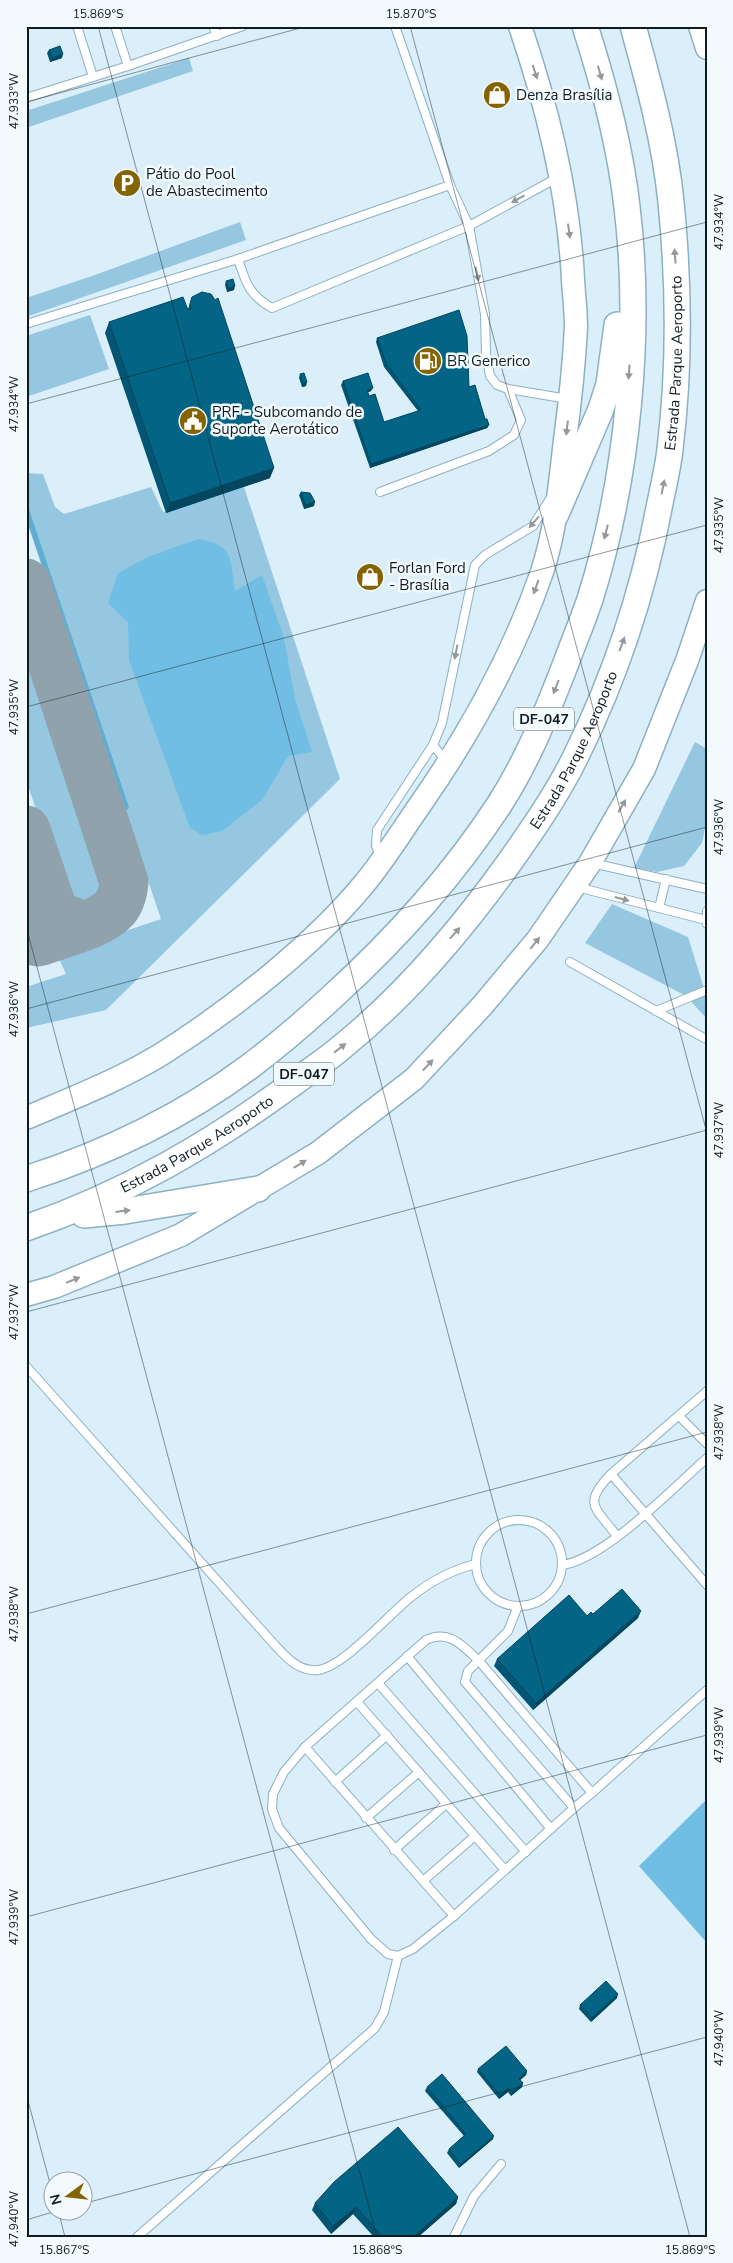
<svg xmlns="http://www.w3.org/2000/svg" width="733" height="2263" font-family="'Nunito Sans',sans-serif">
<rect width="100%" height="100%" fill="#daeffa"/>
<g fill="#95c7e0">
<path d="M189 58 193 71 26 128V111Z"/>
<path d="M240 222 246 240 26 317V298L92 276Z"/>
<path d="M90 315 109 369 26 397V336Z"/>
<path d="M26 473 43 474 55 507 64 514 151 487 163 512 244 487 340 779 106 1010 26 1028V987L66 974 57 954 161 919 26 519Z"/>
<path d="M26 614 33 626 109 875C104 895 99 896 79 901L68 895 61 882 26 780Z"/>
<path d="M695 742 707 749V818L702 843 684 866 657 872 634 868Z"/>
<path d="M612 904 688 937 707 998V1019L686 996 585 943Z"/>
</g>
<g fill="#71bee4">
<path d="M198 539C235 545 230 559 235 591L262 575 284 638 295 699 312 752 288 756 263 799 222 831 202 835 190 828 129 660 128 622 108 603 118 573 150 556Z"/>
<path d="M707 1799V1943L639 1866Z"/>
</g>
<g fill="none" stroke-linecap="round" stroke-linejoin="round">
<path stroke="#60add2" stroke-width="5.5" d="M26 509 126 807"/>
<g stroke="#90a2ac" stroke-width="49">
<path d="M26 583 124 882C123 892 121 901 115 908 100 925 60 934 38 942 48 930 52 922 52 907"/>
<path d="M26 830 52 907 60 917 80 924"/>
</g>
<defs>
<g id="lane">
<path d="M77 26 93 77"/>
<path d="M115 26 128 66"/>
<path d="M213 26 217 36"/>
<path d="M395 26 450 185 469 226 485 314 486 353 490 376 497 385 508 389 568 399"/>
<path d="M26 98 128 66 243 26"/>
<path d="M238 259C246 283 249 295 272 308L469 226 557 178"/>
<path d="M26 324 238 259 450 185"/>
<path d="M380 492 489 451 514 435 521 420 508 389"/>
<path d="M446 761 433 745 442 723 475 565 485 555 533 526 550 499"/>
<path d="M381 858 376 846 377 830 433 745"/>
<path d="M592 863 707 889"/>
<path d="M577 887 706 920"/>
<path d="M659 908 666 879"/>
<path d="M707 911V924"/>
<path d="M570 962 704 1038"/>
<path d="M656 1011 707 990"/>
<path d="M26 1366 273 1643C285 1656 298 1672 318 1670 345 1666 388 1615 411 1597 431 1581 451 1570 476 1564"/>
<path d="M679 1416 707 1444"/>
<path d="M611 1474 707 1585"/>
<circle cx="519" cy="1563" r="43"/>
<path d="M617 1536C595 1507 582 1504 611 1474L707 1391"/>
<path d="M562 1565C605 1559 673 1488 707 1458"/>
<path d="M518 1606 508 1631 468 1671 465 1682 574 1808"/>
<path d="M407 1656 551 1829"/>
<path d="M378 1683 526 1852"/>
<path d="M357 1702 505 1870"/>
<path d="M305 1747 454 1916"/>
<path d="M335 1782 387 1735"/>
<path d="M592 1793 479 1661C463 1646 449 1629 426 1640L305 1747 284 1772 273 1794 272 1809 279 1828 371 1939 388 1954 398 1956 413 1949 454 1916 574 1808 592 1793 707 1690"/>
<path d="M366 1818 419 1772"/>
<path d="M394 1850 446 1804"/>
<path d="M423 1881 475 1836"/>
<path d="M137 2237 375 2028 384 2012 398 1956"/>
<path d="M454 2237 474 2196 501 2164"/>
</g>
<g id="secondary">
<path d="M700 26 707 48"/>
<path d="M26 1118C73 1098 122 1079 165 1052 231 1010 314 945 364 884 385 859 403 829 422 802 472 730 513 655 542 572 556 529 560 484 565 440 570 403 574 365 576 327 576 312 574 296 573 280 569 193 548 109 520 26"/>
<path d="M26 1295 54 1287 181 1235 318 1153 414 1079 482 1006 538 939 590 863 644 769 688 658 707 601"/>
</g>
<g id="primary">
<path d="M556 514 601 409 609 384 617 325"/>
<path d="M26 1179C104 1154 183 1116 249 1067 277 1046 305 1022 331 998 395 940 452 877 499 805 528 760 547 712 566 663 574 641 584 618 591 596 628 477 642 331 627 207 620 145 604 85 585 26"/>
<path d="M84 1215 125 1211 258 1189"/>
<path id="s1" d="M26 1228C127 1193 209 1145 295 1082 311 1070 328 1059 343 1046 407 994 461 930 509 863 533 829 558 793 576 756 615 677 643 593 659 508 663 488 668 468 670 449 680 367 679 283 671 202 665 142 649 84 633 26"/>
</g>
</defs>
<use href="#lane" stroke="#8db0c2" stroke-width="10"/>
<use href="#secondary" stroke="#8db0c2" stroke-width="25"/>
<use href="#primary" stroke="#8db0c2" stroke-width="28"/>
<use href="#lane" stroke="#fff" stroke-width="8"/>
<use href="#secondary" stroke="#fff" stroke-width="22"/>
<use href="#primary" stroke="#fff" stroke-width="25"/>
</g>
<g fill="#035673">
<path d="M49 50 62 58 50 62 47 53Z"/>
<path d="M226 281 234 290 227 292 225 285Z"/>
<path d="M192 297 215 300 270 478 166 513 105 333 109 322 188 309Z"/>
<path d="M377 338 469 387 485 419 489 425 487 428 370 468 341 385 343 381 371 391 368 392 369 396 384 422 418 411 384 367 376 342Z"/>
<path d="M300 374 306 386 302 387 299 378Z"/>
<path d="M301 492 314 506 304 509 299 495Z"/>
<path d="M593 1614 638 1618 533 1710 494 1666 497 1659 587 1616Z"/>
<path d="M617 1998 591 2022 579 2009 580 2005Z"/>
<path d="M478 2069 527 2071 526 2075 520 2080 523 2083 522 2087 511 2096 508 2092 499 2099 477 2072Z"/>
<path d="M427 2087 493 2139 459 2168 447 2153 449 2149 464 2136 425 2091Z"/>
<path d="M458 2197 456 2204 418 2237H374L353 2214 331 2234 312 2210 315 2203Z"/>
</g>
<g fill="#03465e">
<path d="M63 54 62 58 50 62 52 58Z"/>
<path d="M235 286 234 290 227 292 228 288Z"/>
<path d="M307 382 306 386 302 387 303 383Z"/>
<path d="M373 388 371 391 366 393 367 390Z"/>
<path d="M489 425 487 428 370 468 371 464Z"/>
<path d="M274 468 270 478 166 513 170 503Z"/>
<path d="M315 502 314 506 304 509 305 505Z"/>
<path d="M641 1611 638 1618 533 1710 536 1703Z"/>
<path d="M618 1994 617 1998 591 2022 592 2018Z"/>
<path d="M527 2071 526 2075 518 2082 519 2079Z"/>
<path d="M523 2083 522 2087 511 2096 512 2092Z"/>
<path d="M509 2088 508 2092 499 2099 500 2095Z"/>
<path d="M494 2136 493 2139 459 2168 461 2164Z"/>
<path d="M458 2197 456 2204 418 2237H413Z"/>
<path d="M356 2207 353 2214 331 2234 333 2226Z"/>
</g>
<g fill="#046486" stroke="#03465e">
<path d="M60 46 63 54 52 58 49 50Z"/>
<path d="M233 279 235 286 228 288 226 281Z"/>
<path d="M202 292 211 294 215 300 218 298 274 468 170 503 109 322 183 297 188 310 191 309 190 304 192 297Z"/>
<path d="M459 310 467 336 469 387 475 385 485 419H487L489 425 371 464 343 381 368 373 373 388 367 390 369 396 375 394 384 422 421 410 386 363 377 338Z"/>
<path d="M304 373 307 382 303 383 300 374Z"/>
<path d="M301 492 310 493 315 502 305 505Z"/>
<path d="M622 1589 641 1611 536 1703 497 1659 569 1595 587 1616 591 1612 593 1614Z"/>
<path d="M606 1981 618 1994 592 2018 580 2005Z"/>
<path d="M506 2046 527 2071 519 2079 523 2083 512 2092 509 2088 500 2095 478 2069Z"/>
<path d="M442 2074 494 2136 461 2164 449 2149 466 2134 427 2087Z"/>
<path d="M398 2127 458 2197 413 2237H383L356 2207 333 2226 315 2203 334 2182Z"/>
</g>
<defs><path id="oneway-solid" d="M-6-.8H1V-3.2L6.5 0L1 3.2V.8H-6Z" transform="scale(1.25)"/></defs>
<g fill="#93999c">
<use href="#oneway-solid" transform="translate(535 72) rotate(72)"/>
<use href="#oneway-solid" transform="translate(600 73) rotate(74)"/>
<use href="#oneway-solid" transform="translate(518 199) rotate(151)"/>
<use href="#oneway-solid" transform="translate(569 231) rotate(82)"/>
<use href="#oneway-solid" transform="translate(675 256) rotate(-94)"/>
<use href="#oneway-solid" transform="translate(477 274) rotate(78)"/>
<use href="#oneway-solid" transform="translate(629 372) rotate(94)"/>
<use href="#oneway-solid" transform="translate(567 428) rotate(97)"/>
<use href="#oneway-solid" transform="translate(663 487) rotate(-79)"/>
<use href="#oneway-solid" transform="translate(534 522) rotate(131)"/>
<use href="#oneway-solid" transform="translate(606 532) rotate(104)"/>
<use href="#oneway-solid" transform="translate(536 587) rotate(110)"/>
<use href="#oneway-solid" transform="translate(622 644) rotate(-70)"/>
<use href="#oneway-solid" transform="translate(456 652) rotate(101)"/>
<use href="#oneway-solid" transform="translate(556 687) rotate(111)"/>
<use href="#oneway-solid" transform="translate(622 806) rotate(-60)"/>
<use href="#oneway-solid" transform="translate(622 899) rotate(15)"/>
<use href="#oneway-solid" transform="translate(455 933) rotate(-48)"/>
<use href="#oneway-solid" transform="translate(535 943) rotate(-51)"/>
<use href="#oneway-solid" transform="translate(340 1048) rotate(-38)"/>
<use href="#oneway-solid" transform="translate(428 1065) rotate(-47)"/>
<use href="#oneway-solid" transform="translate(300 1164) rotate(-31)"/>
<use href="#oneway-solid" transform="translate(123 1211) rotate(-7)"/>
<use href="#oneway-solid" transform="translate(73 1280) rotate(-22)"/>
</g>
<path fill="none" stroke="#0f1c22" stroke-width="1" stroke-opacity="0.45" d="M98 26 690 2237M410 26 707 1133M26 102 308 26M26 404 707 222M26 707 707 525M26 926 377 2237M26 1009 707 827M26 1312 707 1130M26 1614 707 1432M26 1917 707 1735M26 2093 52 2191M82 2204 707 2037M58 2210 65 2237M26 2220 60 2210"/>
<defs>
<symbol id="shop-disc" viewBox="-11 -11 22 22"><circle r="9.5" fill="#856400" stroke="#f3fafe"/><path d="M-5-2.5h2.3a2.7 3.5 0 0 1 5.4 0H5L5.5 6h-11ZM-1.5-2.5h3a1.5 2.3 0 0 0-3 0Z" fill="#fff"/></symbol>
<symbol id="parking-disc" viewBox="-11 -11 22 22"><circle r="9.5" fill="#856400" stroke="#f3fafe"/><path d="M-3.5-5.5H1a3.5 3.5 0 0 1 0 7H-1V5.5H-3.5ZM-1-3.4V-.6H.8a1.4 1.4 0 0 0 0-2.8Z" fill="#fff"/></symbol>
<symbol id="fuel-disc" viewBox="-11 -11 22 22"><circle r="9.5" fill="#856400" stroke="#f3fafe"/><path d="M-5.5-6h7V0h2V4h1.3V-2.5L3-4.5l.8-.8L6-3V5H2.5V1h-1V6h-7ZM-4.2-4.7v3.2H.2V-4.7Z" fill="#fff"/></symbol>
<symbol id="civic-disc" viewBox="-11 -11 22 22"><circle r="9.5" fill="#856400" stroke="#f3fafe"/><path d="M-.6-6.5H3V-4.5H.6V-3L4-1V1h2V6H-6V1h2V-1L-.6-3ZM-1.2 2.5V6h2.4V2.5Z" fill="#fff"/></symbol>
</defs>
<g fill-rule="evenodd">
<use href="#shop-disc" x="481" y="79" width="32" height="32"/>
<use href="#parking-disc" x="111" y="167" width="32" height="32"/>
<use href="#fuel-disc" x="412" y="345" width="32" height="32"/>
<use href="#civic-disc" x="177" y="405" width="32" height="32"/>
<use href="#shop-disc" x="354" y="561" width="32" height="32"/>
</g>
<g text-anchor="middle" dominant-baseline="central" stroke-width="5" stroke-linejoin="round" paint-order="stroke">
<g fill="#f3fafe" stroke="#535f64" stroke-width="1">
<rect x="514" y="707.5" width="60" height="23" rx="4"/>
<rect x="274" y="1062.5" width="60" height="23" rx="4"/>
</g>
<g font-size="14" font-weight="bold" fill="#0f1c22">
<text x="544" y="719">DF-047</text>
<text x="304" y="1074">DF-047</text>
</g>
<g font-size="15" fill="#0f1c22" stroke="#f3fafe" text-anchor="start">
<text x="516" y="95">Denza Brasília</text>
<text x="146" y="174">Pátio do Pool<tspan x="146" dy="17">de Abastecimento</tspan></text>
<text x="447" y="361">BR Generico</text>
<text x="212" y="412">PRF - Subcomando de<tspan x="212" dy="17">Suporte Aerotático</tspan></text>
<text x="389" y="568">Forlan Ford<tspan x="389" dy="17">- Brasília</tspan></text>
</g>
<g font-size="15" fill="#0f1c22" stroke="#f3fafe">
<text stroke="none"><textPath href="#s1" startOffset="1150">Estrada Parque Aeroporto</textPath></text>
<text stroke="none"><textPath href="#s1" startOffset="746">Estrada Parque Aeroporto</textPath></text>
<text stroke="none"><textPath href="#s1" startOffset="191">Estrada Parque Aeroporto</textPath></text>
</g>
</g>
<rect width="733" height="2263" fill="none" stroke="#f3fafe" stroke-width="55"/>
<g transform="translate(68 2196) rotate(255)"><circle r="24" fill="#f3fafe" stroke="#98a1a6"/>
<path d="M0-4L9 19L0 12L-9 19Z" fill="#856400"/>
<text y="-8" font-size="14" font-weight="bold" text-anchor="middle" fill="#0f1c22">N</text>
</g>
<rect x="28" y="28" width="678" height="2208" fill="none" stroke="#0f1c22" stroke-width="2"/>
<g font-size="12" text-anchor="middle" fill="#0f1c22">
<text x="98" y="18">15.869°S</text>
<text x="411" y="18">15.870°S</text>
<text transform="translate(14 101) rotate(-90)" y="4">47.933°W</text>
<text transform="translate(719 222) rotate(-90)" y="4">47.934°W</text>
<text transform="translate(14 404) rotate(-90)" y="4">47.934°W</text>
<text transform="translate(719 525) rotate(-90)" y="4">47.935°W</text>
<text transform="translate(14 707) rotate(-90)" y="4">47.935°W</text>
<text transform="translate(719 827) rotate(-90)" y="4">47.936°W</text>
<text transform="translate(14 1009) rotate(-90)" y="4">47.936°W</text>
<text transform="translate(719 1130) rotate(-90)" y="4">47.937°W</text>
<text transform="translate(14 1312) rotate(-90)" y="4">47.937°W</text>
<text transform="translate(719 1432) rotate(-90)" y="4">47.938°W</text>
<text transform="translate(14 1614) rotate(-90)" y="4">47.938°W</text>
<text transform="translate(719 1735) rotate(-90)" y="4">47.939°W</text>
<text transform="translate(14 1917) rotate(-90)" y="4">47.939°W</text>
<text transform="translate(719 2038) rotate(-90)" y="4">47.940°W</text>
<text transform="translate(14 2219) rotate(-90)" y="4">47.940°W</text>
<text x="64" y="2254">15.867°S</text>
<text x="377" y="2254">15.868°S</text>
<text x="690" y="2254">15.869°S</text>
</g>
</svg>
